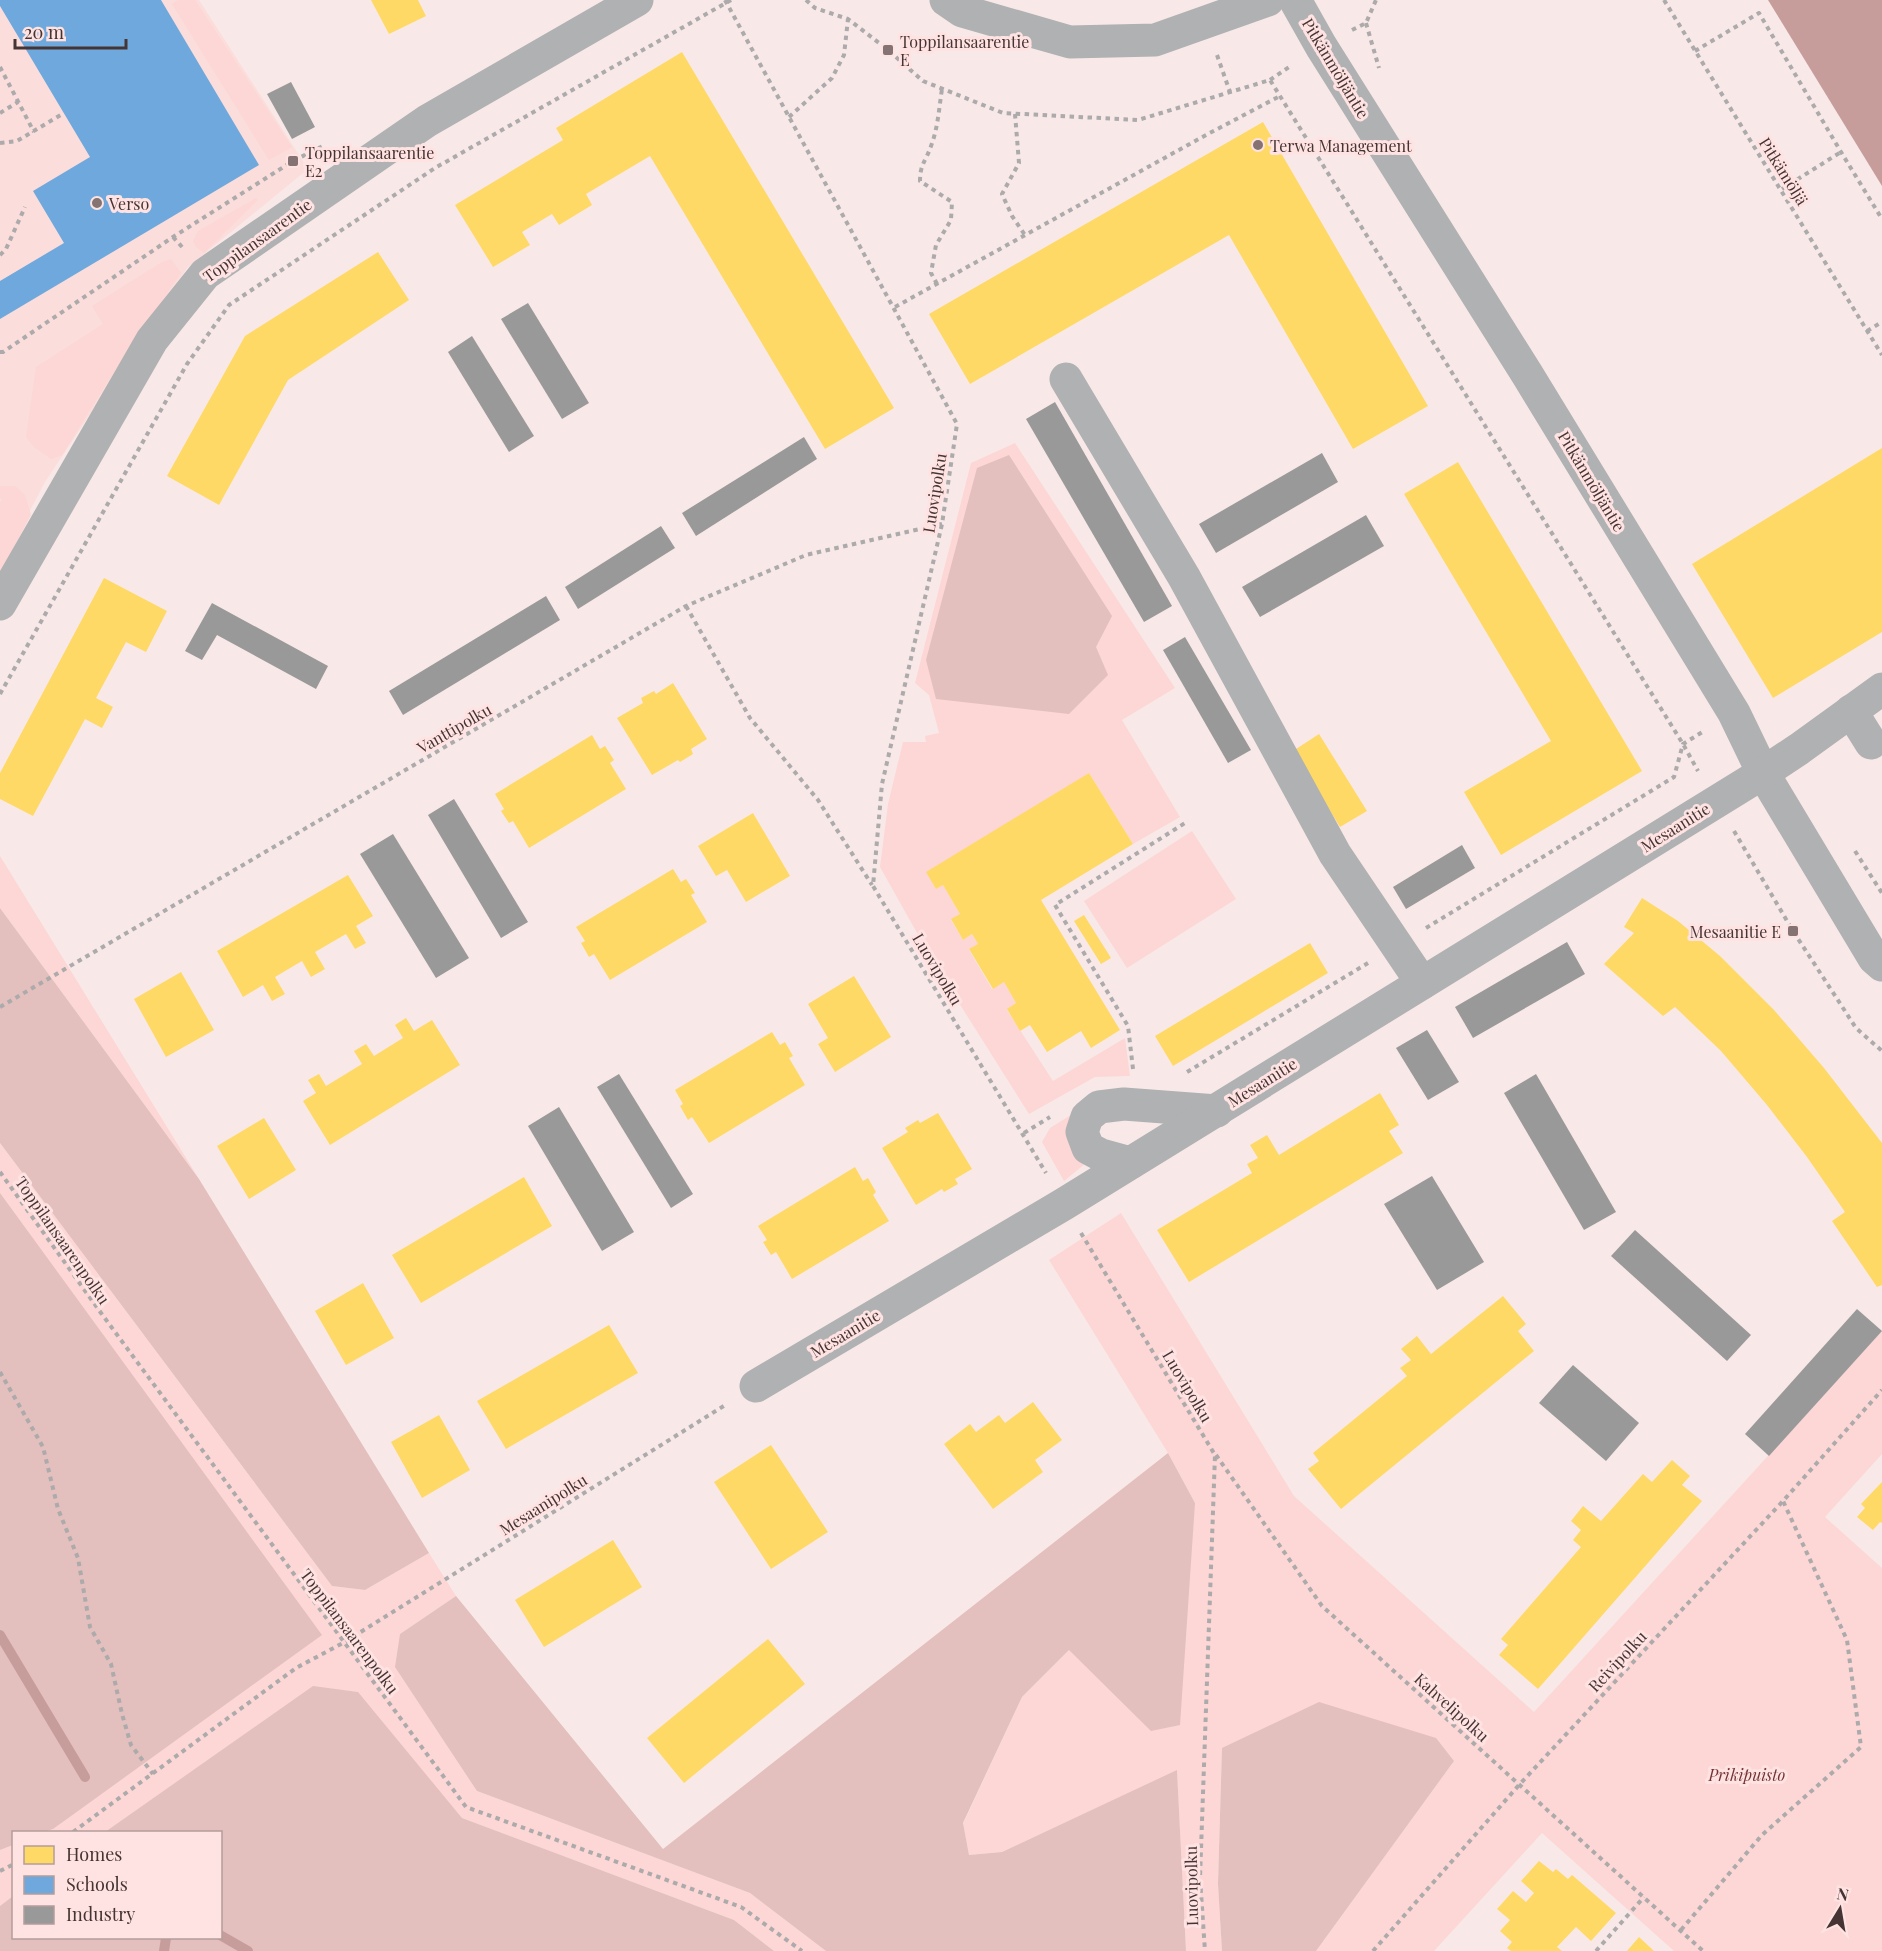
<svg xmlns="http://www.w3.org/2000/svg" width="1882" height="1951" font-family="'Playfair Display',serif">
<rect width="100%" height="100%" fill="#f8e9e8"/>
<path fill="#fbdddb" d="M0 0H199L308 169 187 268 45 482 0 568Z"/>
<g fill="#fcd7d5">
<path d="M178 0H195L292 147 269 160 172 4Z"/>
<path d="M256 198 258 200 204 253 196 247 193 241 198 231Z"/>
<path d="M171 259 181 273 115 370 62 455 51 459 34 447 26 437 36 367 103 324 92 306 162 262Z"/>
<path d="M1015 443 1175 688 1122 720 1180 817 1133 844 1089 773 936 889 943 885 960 914 951 920 963 940 972 934 978 944 969 950 992 989 1004 982 1016 1003 1007 1010 1053 1081 1125 1038 1130 1076 1095 1077 1029 1114 935 965 880 867 888 804 903 742H926L925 736 939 733 929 695 915 683 971 463Z"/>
<path d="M0 486H15L25 495 31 515 0 573V503L2 499 0 498Z"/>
<path d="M1192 831 1236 899 1127 968 1084 901Z"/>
<path d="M0 856 199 1179 0 908Z"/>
<path d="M1079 1110 1086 1163 1064 1181 1042 1142 1050 1128Z"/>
<path d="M0 1143 332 1586 365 1590 429 1553 456 1596 400 1634 477 1791 750 1893 826 1951H774L734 1920 462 1818 357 1692 313 1687 105 1832H44L53 1829 0 1193Z"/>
<path d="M1121 1213 1294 1496 1534 1712 1882 1331V1454L1825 1517 1882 1568V1951H1674L1542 1833 1434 1951H1316L1454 1761 1222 1748 1218 1884 1222 1951H1186L1177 1771 1002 1852 969 1855 963 1824 1022 1697 1070 1649 1151 1730 1195 1503 1168 1453 1049 1260Z"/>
<path d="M13 1845V1896L0 1906V1850Z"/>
</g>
<g fill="#e3bfbd">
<path d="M1009 455 1112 616 1096 647 1108 675 1069 714 936 699 926 660 977 468Z"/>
<path d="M0 908 199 1179 429 1553 365 1590 332 1586 0 1143Z"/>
<path d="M0 1193 322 1635 53 1829 44 1832H14L13 1845 0 1850Z"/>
<path d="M1168 1453 1195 1503 1180 1725 1151 1731 1069 1650 1022 1697 963 1823 969 1855 1002 1852 1177 1770 1186 1951H826L750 1893 477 1791 395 1667 400 1634 456 1596 663 1849Z"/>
<path d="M313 1686 358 1692 462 1818 734 1920 774 1951H0V1906L13 1896 14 1938H220V1832H105Z"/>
<path d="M1319 1702 1436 1738 1454 1761 1316 1951H1222L1218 1884 1222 1748Z"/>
</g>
<path fill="#c69d9b" d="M1768 0H1882V186Z"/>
<g fill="#ffd966">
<path d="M371 0H418L426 16 389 34Z"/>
<path d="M682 52 894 408 825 449 650 156 586 194 592 205 559 225 552 214 522 232 530 245 493 267 455 205 563 140 556 128Z"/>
<path d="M1263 122 1428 406 1353 449 1229 235 970 384 929 314Z"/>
<path d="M378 252 409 300 288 380 219 505 167 476 245 336Z"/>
<path d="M1882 448V632L1773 698 1692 564Z"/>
<path d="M1458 462 1642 771 1501 855 1464 792 1551 741 1404 494Z"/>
<path d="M104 578 167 611 146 652 126 642 96 698 113 707 102 728 85 719 33 816 0 799V773Z"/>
<path d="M673 683 707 739 691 749 693 754 680 762 678 760 652 775 617 718 643 703 641 698 654 691 656 694Z"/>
<path d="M1319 734 1367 811 1340 827 1293 751Z"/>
<path d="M592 735 600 749 605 746 614 760 610 763 626 789 529 848 513 821 509 823 501 811 504 809 495 794Z"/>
<path d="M1089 773 1133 844 1041 900 1120 1030 1091 1048 1081 1031 1047 1052 1030 1025 1020 1031 1007 1009 1016 1003 1004 982 993 989 969 949 978 944 972 934 963 940 951 919 960 914 943 885 936 889 926 872Z"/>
<path d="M753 813 790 876 746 902 727 870 716 876 698 846Z"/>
<path d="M673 869 681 882 686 879 695 893 691 895 707 922 610 980 594 954 589 957 581 943 585 941 576 927Z"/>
<path d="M348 875 373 916 356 926 366 943 355 949 346 934 315 952 325 969 311 977 302 961 275 977 285 994 272 1001 263 985 243 997 217 951Z"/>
<path d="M1642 898 1678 921 1720 956 1774 1010 1824 1068 1882 1143V1285L1877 1287 1832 1221 1845 1212 1807 1157 1767 1105 1721 1051 1675 1007 1663 1016 1604 964 1634 933 1624 927Z"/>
<path d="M1084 915 1111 958 1101 964 1074 921Z"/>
<path d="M1310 943 1328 973 1173 1066 1155 1036Z"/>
<path d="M181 972 214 1030 166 1057 134 999Z"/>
<path d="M854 976 891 1037 835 1072 818 1044 828 1038 808 1004Z"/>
<path d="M406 1018 414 1031 432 1020 460 1065 330 1145 303 1101 316 1093 308 1080 319 1074 326 1086 362 1064 354 1051 366 1044 374 1056 403 1038 395 1025Z"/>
<path d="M772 1032 780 1045 785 1042 793 1056 789 1058 805 1085 709 1143 692 1117 688 1120 680 1106 683 1104 675 1090Z"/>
<path d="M1380 1093 1399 1125 1389 1131 1403 1153 1189 1282 1157 1230 1252 1173 1247 1164 1258 1158 1250 1145 1267 1135 1279 1155Z"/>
<path d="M938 1113 972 1169 955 1179 958 1184 944 1192 942 1189 916 1205 882 1148 908 1132 905 1128 918 1120 920 1123Z"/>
<path d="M264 1118 296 1170 249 1199 217 1146Z"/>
<path d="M855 1167 863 1181 868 1178 876 1192 873 1195 889 1221 792 1279 776 1252 771 1255 763 1242 767 1240 758 1226Z"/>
<path d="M524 1177 552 1226 421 1303 392 1255Z"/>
<path d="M363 1283 394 1338 346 1365 315 1311Z"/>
<path d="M1503 1296 1526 1324 1518 1331 1534 1351 1341 1509 1308 1469 1319 1461 1313 1453 1407 1376 1400 1368 1411 1360 1401 1349 1417 1336 1431 1354Z"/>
<path d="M609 1325 638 1373 506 1449 477 1401Z"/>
<path d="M1033 1402 1062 1440 1035 1460 1043 1472 993 1509 944 1444 970 1424 976 1432 999 1415 1005 1423Z"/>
<path d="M439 1415 470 1470 422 1498 391 1442Z"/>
<path d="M771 1445 828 1532 771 1569 714 1482Z"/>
<path d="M1672 1460 1690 1476 1682 1485 1702 1501 1538 1689 1499 1655 1508 1645 1501 1639 1581 1547 1573 1540 1581 1530 1571 1521 1583 1506 1601 1521 1643 1474 1652 1482Z"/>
<path d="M1882 1482V1523L1880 1522 1873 1530 1857 1517 1865 1508 1861 1504Z"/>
<path d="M613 1540 642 1587 544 1647 515 1600Z"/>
<path d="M768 1639 805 1684 684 1783 647 1738Z"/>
<path d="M1539 1861 1553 1872 1556 1869 1568 1879 1572 1875 1616 1913 1591 1941 1576 1927 1557 1947 1562 1951H1511L1507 1948 1512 1942 1500 1931 1510 1920 1497 1909 1513 1891 1526 1902 1534 1893 1521 1881Z"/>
<path d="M1639 1937 1654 1951H1627Z"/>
</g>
<path fill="#6fa8dc" d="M0 0H161L259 165 0 319V281L64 243 33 191 90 157 0 6Z"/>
<g fill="#999">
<path d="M291 82 315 127 292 139 267 94Z"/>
<path d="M528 303 589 403 562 419 501 319Z"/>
<path d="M472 336 534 436 509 452 448 352Z"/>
<path d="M1055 402 1172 606 1144 622 1026 419Z"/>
<path d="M804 437 817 459 696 536 682 513Z"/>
<path d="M1322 453 1338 482 1216 553 1199 524Z"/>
<path d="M1366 515 1384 546 1260 617 1242 587Z"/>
<path d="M661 526 675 548 578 609 565 587Z"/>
<path d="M546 596 560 620 403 715 389 691Z"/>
<path d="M212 603 328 666 316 689 217 635 202 660 185 651Z"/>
<path d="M1185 637 1251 750 1228 763 1163 650Z"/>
<path d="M454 799 528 922 501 938 428 815Z"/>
<path d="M393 834 469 958 436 978 360 854Z"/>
<path d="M1462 845 1475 868 1406 909 1393 887Z"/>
<path d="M1567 942 1585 974 1473 1038 1455 1007Z"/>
<path d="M1427 1030 1459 1082 1428 1100 1396 1048Z"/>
<path d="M619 1074 693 1194 671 1208 597 1087Z"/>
<path d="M1536 1074 1616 1212 1584 1230 1504 1093Z"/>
<path d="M559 1107 634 1232 602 1251 528 1126Z"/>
<path d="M1432 1176 1484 1262 1437 1290 1384 1204Z"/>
<path d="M1635 1230 1751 1335 1727 1361 1611 1256Z"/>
<path d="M1857 1309 1882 1331 1769 1456 1745 1434Z"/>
<path d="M1573 1365 1639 1423 1606 1461 1539 1403Z"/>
</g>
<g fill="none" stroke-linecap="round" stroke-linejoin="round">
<g stroke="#c69d9b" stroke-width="10">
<path d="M0 1635 85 1777"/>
<path d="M220 1935 248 1951"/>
<path d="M164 1951 166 1938"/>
</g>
<g stroke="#acaaab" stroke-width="4" stroke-dasharray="4.5 4.5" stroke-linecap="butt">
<path d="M725 0 957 424 942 524 882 784 873 886 1046 1173"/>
<path d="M806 0 815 8 848 19 888 50 923 81 1003 113 1138 120 1270 80 1683 744 1698 771"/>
<path d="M1664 0 1882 355"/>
<path d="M1366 23 1379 68"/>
<path d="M1352 30 1366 23 1376 0"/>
<path d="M1695 51 1759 13 1841 152 1882 219"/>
<path d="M1217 55 1230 92"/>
<path d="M0 67 34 132"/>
<path d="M1270 80 1292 65"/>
<path d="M0 113 18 102"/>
<path d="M1015 114 1019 163 1002 194 1012 216 1025 235"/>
<path d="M789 117 832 78 844 55 848 19"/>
<path d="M0 143 17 141 64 113"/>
<path d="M1782 189 1841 152"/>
<path d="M173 237 183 248"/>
<path d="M0 255 6 249 25 207"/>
<path d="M937 284 931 273 936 245 951 220 952 202 920 181C920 164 926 161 931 146 938 128 939 108 942 89"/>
<path d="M895 307 1206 135 1280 96"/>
<path d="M1867 331 1882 322"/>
<path d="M0 352H3L173 237 293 161 325 145"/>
<path d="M686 606 750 718 818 800 872 885"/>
<path d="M0 694 187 364 229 305 435 168 731 0"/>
<path d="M1734 831 1793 931 1856 1028 1882 1051"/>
<path d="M1855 851 1882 893"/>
<path d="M1426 928 1674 777 1683 744 1704 731"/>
<path d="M0 1007 686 606 806 555 942 524"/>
<path d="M1133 1069 1128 1026 1055 905 1185 823"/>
<path d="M1187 1072 1368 963"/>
<path d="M1024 1133 1050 1117"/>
<path d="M0 1172 101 1313 466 1807 741 1907 802 1951"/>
<path d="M1081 1233 1215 1455 1200 1878 1205 1951"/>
<path d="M0 1372 43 1447 58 1509 78 1558 90 1627 111 1664 122 1714 131 1745 153 1774"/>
<path d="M1216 1455 1322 1606 1703 1951"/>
<path d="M73 1832 296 1668 343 1643 727 1404"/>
<path d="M0 1871 14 1864"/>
<path d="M1681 1930 1762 1835 1861 1747 1847 1640 1783 1501"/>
<path d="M1373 1951 1519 1785 1783 1501 1882 1390"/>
<path d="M1596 1951 1644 1897"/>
</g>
<g stroke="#b0b1b2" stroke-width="33">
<path d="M946 0 962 11 1070 42 1155 40 1268 0"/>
<path d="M1295 0 1321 46 1527 374 1734 713 1763 773 1874 958 1882 965"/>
<path d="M1066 379 1184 577 1335 854 1422 983"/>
<path d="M0 604 152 340 205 274 427 121 637 0"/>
<path d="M1851 711 1871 743"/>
<path d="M1130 1163 1101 1155 1088 1148 1082 1132 1087 1117 1099 1107 1124 1104 1217 1111"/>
<path d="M756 1386 1064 1204 1763 773 1799 749 1882 689"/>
</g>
</g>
<g fill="#847372" stroke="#fee3e2" stroke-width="2">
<rect x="882" y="44" width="12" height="12" rx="3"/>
<circle cx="1258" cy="145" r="6"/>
<rect x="287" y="155" width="12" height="12" rx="3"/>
<circle cx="97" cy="203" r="6"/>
<rect x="1787" y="925" width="12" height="12" rx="3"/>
</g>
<g text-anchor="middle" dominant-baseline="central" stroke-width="6" stroke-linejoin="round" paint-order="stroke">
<g font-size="16" fill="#453433" stroke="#fee3e2" text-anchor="start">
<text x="900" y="41">Toppilansaarentie<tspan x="900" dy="18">E</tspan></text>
<text x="1270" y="145">Terwa Management</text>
<text x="305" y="152">Toppilansaarentie<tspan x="305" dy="18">E2</tspan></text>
<text x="109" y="203">Verso</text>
<text x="1781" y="931" text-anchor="end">Mesaanitie E</text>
</g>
<g font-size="16" fill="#453433" stroke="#fee3e2">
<text transform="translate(1336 68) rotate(59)">Pitkänmöljäntie</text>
<text transform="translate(1784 171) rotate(58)">Pitkämöljä</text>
<text transform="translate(257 240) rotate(-36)">Toppilansaarentie</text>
<text transform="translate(1592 481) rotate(59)">Pitkänmöljäntie</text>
<text transform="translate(934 493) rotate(-81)">Luovipolku</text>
<text transform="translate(454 728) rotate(-30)">Vanttipolku</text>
<text transform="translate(1675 827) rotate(-32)">Mesaanitie</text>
<text transform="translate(938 969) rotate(59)">Luovipolku</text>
<text transform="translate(1262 1082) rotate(-32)">Mesaanitie</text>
<text transform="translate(63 1240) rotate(55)">Toppilansaarenpolku</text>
<text transform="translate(845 1333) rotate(-31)">Mesaanitie</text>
<text transform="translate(1188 1386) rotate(59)">Luovipolku</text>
<text transform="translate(543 1504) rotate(-32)">Mesaanipolku</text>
<text transform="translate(350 1631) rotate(53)">Toppilansaarenpolku</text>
<text transform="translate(1617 1661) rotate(-47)">Reivipolku</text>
<text transform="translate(1452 1707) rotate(42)">Kahvelipolku</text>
<text transform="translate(1191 1886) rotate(-91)">Luovipolku</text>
</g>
<g font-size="16" font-style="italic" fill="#753232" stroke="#fee3e2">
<text x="1747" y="1774">Prikipuisto</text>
</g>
</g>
<rect x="12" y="1831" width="210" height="108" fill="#fee3e2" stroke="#b49d9c" stroke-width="1.5"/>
<rect x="24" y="1846" width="30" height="18" fill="#ffd966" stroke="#b49d9c" stroke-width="1.5"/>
<text x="66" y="1861" font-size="18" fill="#453433">Homes</text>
<rect x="24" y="1876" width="30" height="18" fill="#6fa8dc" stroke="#b49d9c" stroke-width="1.5"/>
<text x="66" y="1891" font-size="18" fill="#453433">Schools</text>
<rect x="24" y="1906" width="30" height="18" fill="#999999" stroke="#b49d9c" stroke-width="1.5"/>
<text x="66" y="1921" font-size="18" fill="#453433">Industry</text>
<g transform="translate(1840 1909) rotate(11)" stroke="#fee3e2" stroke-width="4.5" paint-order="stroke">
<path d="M0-4.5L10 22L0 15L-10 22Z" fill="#453433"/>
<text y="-9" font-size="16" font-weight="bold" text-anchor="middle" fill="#453433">N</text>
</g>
<path d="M15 39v9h111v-9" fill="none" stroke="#453433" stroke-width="3"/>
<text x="24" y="39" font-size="18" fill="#453433" stroke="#fee3e2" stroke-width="4.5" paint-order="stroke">20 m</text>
</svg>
